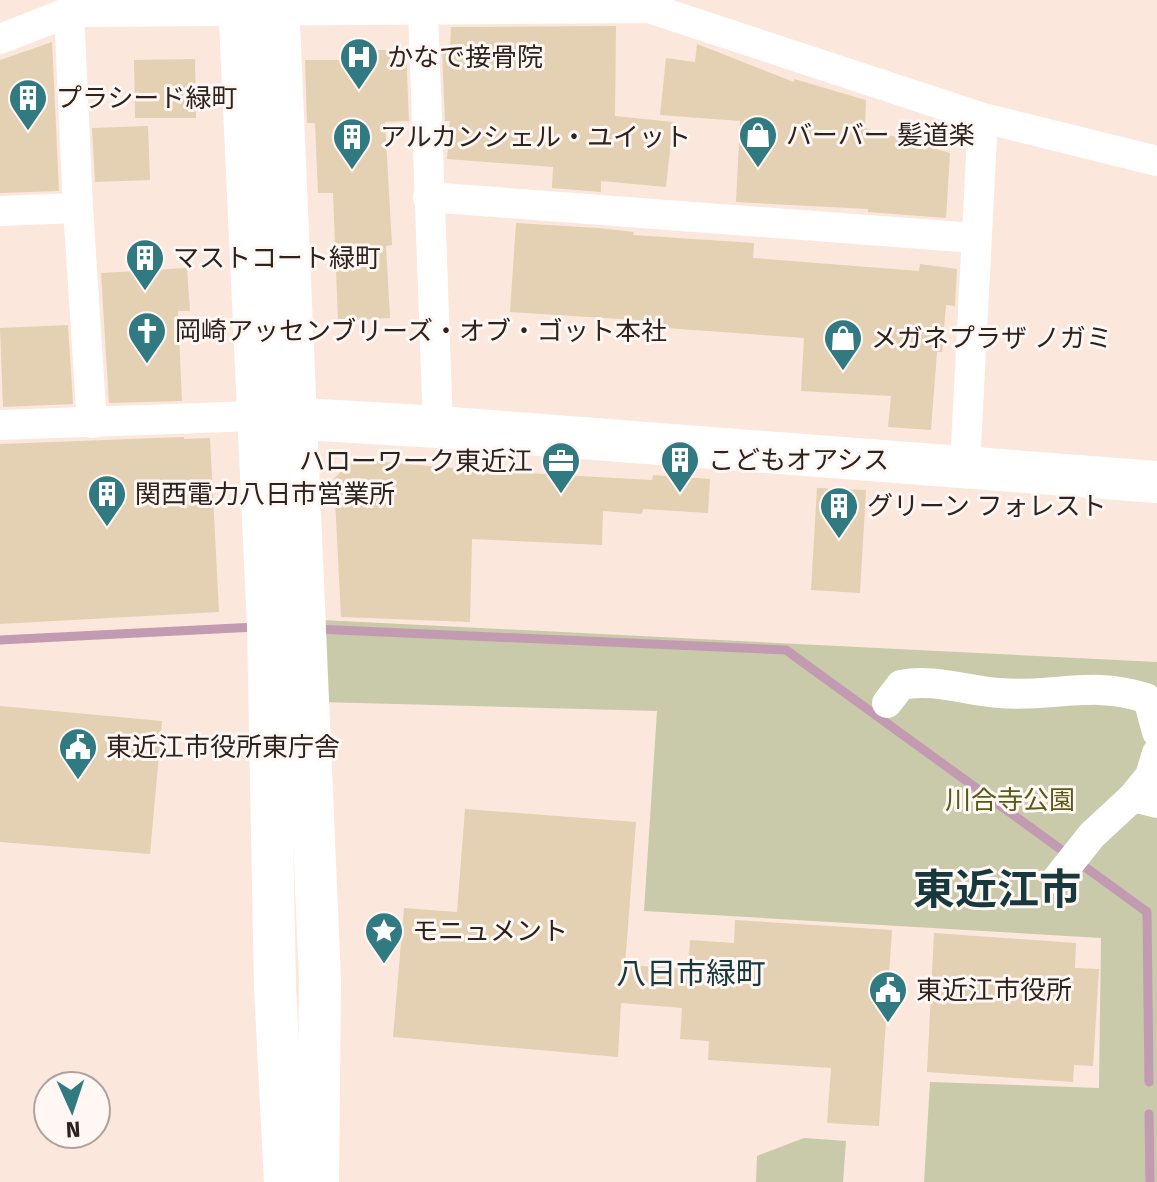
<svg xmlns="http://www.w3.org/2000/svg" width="1157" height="1182" font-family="'Fira Sans','Noto Sans JP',sans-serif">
<rect width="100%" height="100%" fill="#fce7dd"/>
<g fill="#c8caa9">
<path d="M282 618 1157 662V1182H924L930 1082 1099 1088 1101 938 644 911 657 711 282 701Z"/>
<path d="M804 1138 846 1141 843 1182H756L757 1156Z"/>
</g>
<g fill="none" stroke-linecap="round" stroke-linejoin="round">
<g stroke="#c29ab2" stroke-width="9">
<path d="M315 629 786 650 1147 912 1149 1082"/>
<path d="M0 640 256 627"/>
<path d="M1149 1114 1150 1182"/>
</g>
</g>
<g fill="#e4d0b3">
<path d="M616 26 615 116 673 122 666 187 601 181V192L552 188 553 167 447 159 450 121H445L442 50H450L451 27Z"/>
<path d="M52 42 59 191 0 193V60Z"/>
<path d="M697 44 794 82V79L866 100 865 128 950 153 946 218 868 212V209L736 202 740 121 660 115 666 58 695 62Z"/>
<path d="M367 50H406L409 121 385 122 392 245 386 246 390 318 338 321 333 193H318L315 123H307L305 60H367Z"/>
<path d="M195 59 196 118H135L134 60Z"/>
<path d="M148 126 150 180 95 182 92 128Z"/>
<path d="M516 223 598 228 634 232 633 235 754 243 753 258 919 271 920 264 957 269 955 306 946 305 942 352H937L931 430 888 427 891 396 801 391 804 338 651 327 652 321 510 312Z"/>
<path d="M187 268 190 311H178L182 401 109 403 101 273Z"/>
<path d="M68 325 73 404 3 407 0 328Z"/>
<path d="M184 437V439L210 438 219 612 0 624V444Z"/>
<path d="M352 459 474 470 652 480 653 475 710 479 708 513 643 509 642 514 603 511 602 545 472 539 470 622 341 617 334 479Z"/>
<path d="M817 488 866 490 860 593 811 590Z"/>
<path d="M0 706 162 721 150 854 0 842Z"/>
<path d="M465 809 636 822 625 965 688 969 690 940 734 943 735 920 892 930 879 1126 827 1123 831 1068 708 1060 709 1041 680 1039 682 1008 621 1003 618 1057 393 1037 404 908 457 912Z"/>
<path d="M934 933 1076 943 1075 968 1099 969 1093 1066 1074 1065 1073 1082 927 1072Z"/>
</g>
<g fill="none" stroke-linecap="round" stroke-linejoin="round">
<g stroke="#fff" stroke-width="30">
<path d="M423 11 438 427"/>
<path d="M69 12 78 208 92 423"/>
<path d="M0 39 69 12 649 8 983 118 1157 161"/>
<path d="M428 197 975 238"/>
<path d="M0 211 78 208"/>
<path d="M0 425 257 416"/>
<path d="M965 466 983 118"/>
<path d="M887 703 901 685C934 678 966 691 999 693 1051 698 1091 680 1146 698L1150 706 1157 732"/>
<path d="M1157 753 1150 776 1133 797 1157 803"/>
<path d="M1057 879 1092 835 1133 797"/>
</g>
<g stroke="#fff" stroke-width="42">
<path d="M239 0 268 627 275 988 285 1182"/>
<path d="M278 0 320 980 318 1182"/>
<path d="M270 417 438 427 1157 482"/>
</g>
</g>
<defs>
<symbol id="hospital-pin" viewBox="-11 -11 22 30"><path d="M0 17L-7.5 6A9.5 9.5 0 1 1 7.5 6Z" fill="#327a82" stroke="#fff7f4"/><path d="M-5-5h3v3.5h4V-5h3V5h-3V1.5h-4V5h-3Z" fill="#fff"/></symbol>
<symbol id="building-pin" viewBox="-11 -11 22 30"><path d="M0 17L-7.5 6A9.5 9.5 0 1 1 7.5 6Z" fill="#327a82" stroke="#fff7f4"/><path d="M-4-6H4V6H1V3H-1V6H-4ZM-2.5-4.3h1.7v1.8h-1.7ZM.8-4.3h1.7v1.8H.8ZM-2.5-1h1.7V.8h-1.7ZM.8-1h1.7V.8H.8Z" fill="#fff"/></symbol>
<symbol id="shop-pin" viewBox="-11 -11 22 30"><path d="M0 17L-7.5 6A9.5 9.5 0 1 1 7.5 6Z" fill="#327a82" stroke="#fff7f4"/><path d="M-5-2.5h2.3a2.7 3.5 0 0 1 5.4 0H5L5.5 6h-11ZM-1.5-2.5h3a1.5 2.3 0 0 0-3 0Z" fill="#fff"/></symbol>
<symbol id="church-pin" viewBox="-11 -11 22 30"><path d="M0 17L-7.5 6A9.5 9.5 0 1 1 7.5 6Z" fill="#327a82" stroke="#fff7f4"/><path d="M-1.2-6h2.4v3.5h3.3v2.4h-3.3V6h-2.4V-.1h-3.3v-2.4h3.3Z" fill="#fff"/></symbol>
<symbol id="office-pin" viewBox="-11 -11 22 30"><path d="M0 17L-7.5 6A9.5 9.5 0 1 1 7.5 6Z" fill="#327a82" stroke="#fff7f4"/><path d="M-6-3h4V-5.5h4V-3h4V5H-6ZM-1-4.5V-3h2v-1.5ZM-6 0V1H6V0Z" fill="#fff"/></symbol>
<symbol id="civic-pin" viewBox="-11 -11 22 30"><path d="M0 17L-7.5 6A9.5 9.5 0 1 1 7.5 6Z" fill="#327a82" stroke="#fff7f4"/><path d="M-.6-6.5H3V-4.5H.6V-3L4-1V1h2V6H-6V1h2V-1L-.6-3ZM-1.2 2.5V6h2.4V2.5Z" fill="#fff"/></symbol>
<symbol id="sight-pin" viewBox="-11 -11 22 30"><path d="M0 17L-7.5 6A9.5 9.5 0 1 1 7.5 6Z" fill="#327a82" stroke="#fff7f4"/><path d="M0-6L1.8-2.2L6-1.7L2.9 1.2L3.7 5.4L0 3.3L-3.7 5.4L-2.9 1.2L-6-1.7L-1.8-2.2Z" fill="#fff"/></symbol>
</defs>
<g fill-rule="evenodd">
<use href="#hospital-pin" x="337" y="35" width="44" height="60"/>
<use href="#building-pin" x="6" y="76" width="44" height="60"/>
<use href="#shop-pin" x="736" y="113" width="44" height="60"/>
<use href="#building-pin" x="330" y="115" width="44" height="60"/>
<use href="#building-pin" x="123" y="236" width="44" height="60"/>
<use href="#church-pin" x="125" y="309" width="44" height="60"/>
<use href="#shop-pin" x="821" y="316" width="44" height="60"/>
<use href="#building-pin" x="658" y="438" width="44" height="60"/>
<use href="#office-pin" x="539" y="439" width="44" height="60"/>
<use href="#building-pin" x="85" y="472" width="44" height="60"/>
<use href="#building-pin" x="817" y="484" width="44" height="60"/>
<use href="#civic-pin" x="56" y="725" width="44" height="60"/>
<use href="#sight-pin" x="362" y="909" width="44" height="60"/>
<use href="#civic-pin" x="866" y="968" width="44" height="60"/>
</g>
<g text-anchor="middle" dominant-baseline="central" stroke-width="6" stroke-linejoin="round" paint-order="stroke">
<g font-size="26" fill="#2f221c" stroke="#fff7f4" text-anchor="start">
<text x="387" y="57">かなで接骨院</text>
<text x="56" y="98">プラシード緑町</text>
<text x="786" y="135">バーバー 髪道楽</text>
<text x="380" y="137">アルカンシェル・ユイット</text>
<text x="173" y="258">マストコート緑町</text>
<text x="175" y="331">岡崎アッセンブリーズ・オブ・ゴット本社</text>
<text x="871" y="338">メガネプラザ ノガミ</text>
<text x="708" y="460">こどもオアシス</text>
<text x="533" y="461" text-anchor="end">ハローワーク東近江</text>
<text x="135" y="494">関西電力八日市営業所</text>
<text x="867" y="506">グリーン フォレスト</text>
<text x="106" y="747">東近江市役所東庁舎</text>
<text x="412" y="931">モニュメント</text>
<text x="916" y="990">東近江市役所</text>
</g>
<g font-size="26" fill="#585915" stroke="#fff7f4">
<text x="1010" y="800">川合寺公園</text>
</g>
<g font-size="30" fill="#17393d" stroke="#fff7f4">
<text x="691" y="974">八日市緑町</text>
</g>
<g font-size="42" font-weight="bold" fill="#17393d" stroke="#fff7f4">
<text x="997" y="890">東近江市</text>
</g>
</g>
<g transform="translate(72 1110) rotate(177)"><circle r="38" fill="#fff7f4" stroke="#aca29e" stroke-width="2"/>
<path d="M0-6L14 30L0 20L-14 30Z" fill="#327a82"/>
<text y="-12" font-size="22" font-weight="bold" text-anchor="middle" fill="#2f221c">N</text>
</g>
</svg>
